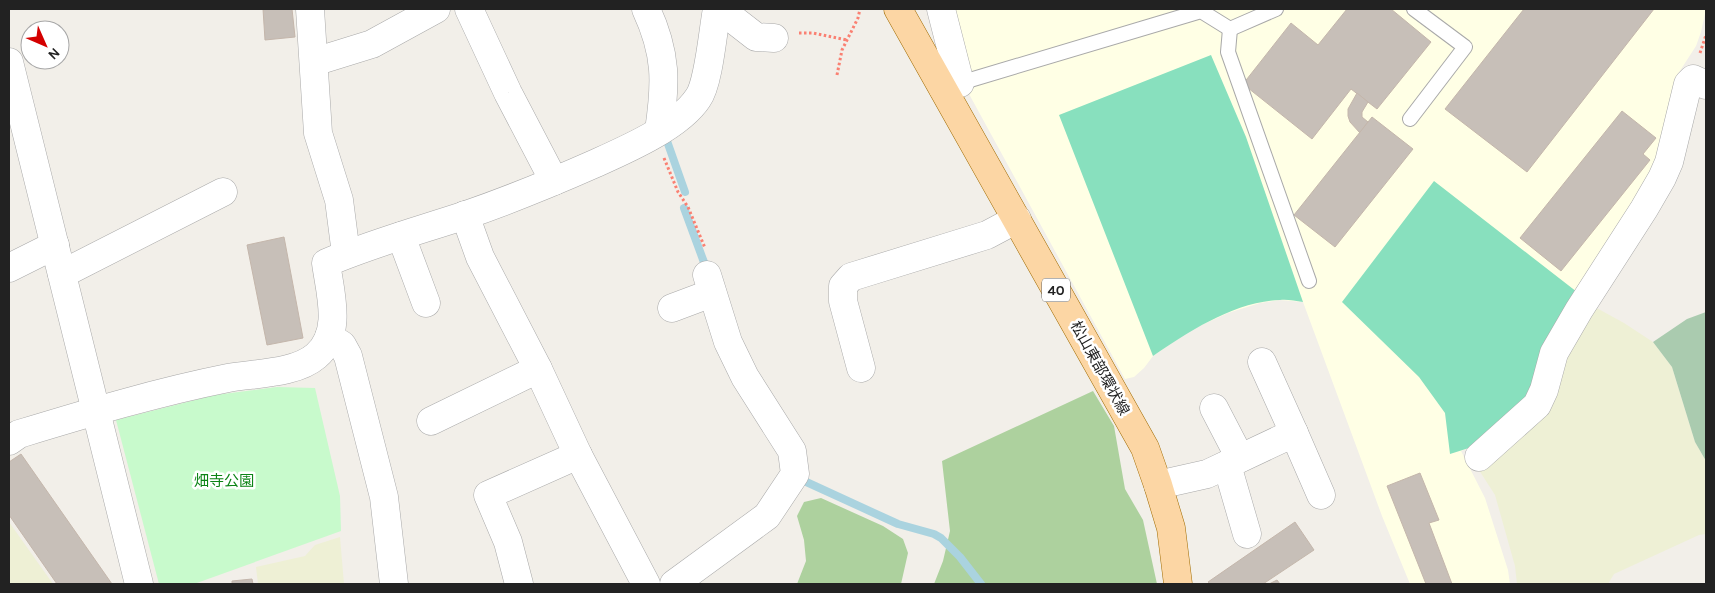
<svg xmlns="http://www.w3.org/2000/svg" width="1715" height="593" font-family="Karla,'Noto Sans JP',sans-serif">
<rect width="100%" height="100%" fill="#f2efe9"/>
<path fill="#ffffe5" d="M952 9H1706L1701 32 1696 46 1676 77 1665 146 1654 173 1472 447 1461 451 1485 498 1508 570 1510 584H1410L1382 516 1303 302 1280 300 1260 303 1228 313 1191 330 1153 356 1144 368 1134 377 1125 379 969 94 973 86Z"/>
<g fill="#eef0d5">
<path d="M1593 306 1624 323 1653 342 1672 367 1695 442 1706 461V534L1699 535 1614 574 1608 584H1517L1515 566 1495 495 1477 467 1563 358Z"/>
<path d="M9 522 53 584H9Z"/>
<path d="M340 537 344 584H258L256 567 305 556 315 545Z"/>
</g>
<g fill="#add19e">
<path d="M1093 391 1114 426 1125 489 1143 520 1157 584H934L943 561 950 531 942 461Z"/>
<path d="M821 498 883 526 903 539 908 553 901 584H797L806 561 804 540 797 516 804 502Z"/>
</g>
<path fill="#aacbaf" d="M1706 312V461L1695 442 1672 367 1653 342 1687 319Z"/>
<path fill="#c8facc" d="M277 387 315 388 340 496 341 531 194 584H159L116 420 215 395Z"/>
<g fill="#88e0be">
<path d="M1211 55 1246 137 1303 302C1295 301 1287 299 1280 300 1234 302 1190 331 1153 356L1059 115Z"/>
<path d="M1434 181 1577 292 1533 392 1472 447 1450 454 1445 413 1419 377 1342 302Z"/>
</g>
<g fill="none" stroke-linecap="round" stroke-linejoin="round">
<g stroke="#aad3df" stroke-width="8">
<path d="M667 141 685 192"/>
<path d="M684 208 705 265"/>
<path d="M802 480 898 524 934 534 941 538 960 557 981 584"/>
</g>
</g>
<g fill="#c7bfb8" stroke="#c4b6ab">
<path d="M263 9H292L295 37 265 40Z"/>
<path d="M1347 9H1391L1431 42 1377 109 1351 89 1312 139 1243 84 1291 23 1318 45Z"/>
<path d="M1524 9H1654L1527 172 1445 109Z"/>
<path d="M1357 93 1368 102 1362 112V117L1368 122 1360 133 1350 122 1348 116V109Z"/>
<path d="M1622 111 1656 138 1643 154 1650 160 1561 271 1520 238Z"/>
<path d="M1372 117 1413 149 1335 247 1294 215Z"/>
<path d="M284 237 303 338 267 345 247 245Z"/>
<path d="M21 454 112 584H57L9 515V462Z"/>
<path d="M1420 473 1439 520 1429 523 1452 584H1426L1387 486Z"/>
<path d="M1295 522 1314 550 1263 584H1210L1208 582Z"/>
<path d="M252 579 253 584H232V581Z"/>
<path d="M1277 580 1280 584H1269Z"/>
</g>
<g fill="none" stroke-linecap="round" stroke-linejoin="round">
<defs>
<g id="lane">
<path d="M1230 29 1228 52 1309 281"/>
<path d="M960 83 1201 11 1230 29 1276 9"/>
<path d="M1410 119 1465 47 1414 9"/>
</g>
<g id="street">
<path d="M310 9 318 133 339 200 346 254"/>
<path d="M469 9 508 93 554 181"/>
<path d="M646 9C667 54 666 83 659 131"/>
<path d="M720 9 756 37 774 38"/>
<path d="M941 9 960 83 943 88"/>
<path d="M9 62 139 584"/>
<path d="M314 62 372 44 436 9"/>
<path d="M465 215 480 257 538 369 578 455 646 584"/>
<path d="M401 236 426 303"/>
<path d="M9 268 55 245"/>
<path d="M62 274 223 192"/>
<path d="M672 308 712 293"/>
<path d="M329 337 342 345 348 356 384 497 394 584"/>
<path d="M1262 362 1294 433"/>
<path d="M861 368 843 301V286L851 277 987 235 1017 219"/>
<path d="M1214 408 1240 458"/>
<path d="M431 421 538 369"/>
<path d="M9 441 19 434C88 413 158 392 228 378 255 373 295 374 316 356 343 333 330 293 326 263 370 244 417 231 463 216 507 201 551 183 594 164 625 150 679 127 698 98 709 83 713 29 717 9"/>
<path d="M1479 457 1537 405 1544 390 1554 353 1579 310 1644 209 1662 178 1669 162 1688 84 1693 79 1706 85"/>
<path d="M1227 465 1247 534"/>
<path d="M1158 485 1207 474 1294 433 1321 495"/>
<path d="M519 584 508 542 488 495 578 455"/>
<path d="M674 584 767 516 795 474 792 451 745 377 728 342 707 275"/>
</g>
<path id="primary" d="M898 9 1145 448 1158 485 1171 528 1178 584"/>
</defs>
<use href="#lane" stroke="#a9a9a9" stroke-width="16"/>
<use href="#street" stroke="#a9a9a9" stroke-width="29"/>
<use href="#primary" stroke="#a06b00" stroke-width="29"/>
<g stroke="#fa8072" stroke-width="3" stroke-dasharray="2.5 2.5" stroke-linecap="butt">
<path d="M799 33H813L847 40"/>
<path d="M1700 53 1706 35"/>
<path d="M837 75 842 50 858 18 860 9"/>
<path d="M664 158 678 192 688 207 705 248"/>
</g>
<use href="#lane" stroke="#fff" stroke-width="14"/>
<use href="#street" stroke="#fff" stroke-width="28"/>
<use href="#primary" stroke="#fcd6a4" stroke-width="28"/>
</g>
<g text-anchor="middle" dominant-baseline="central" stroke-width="5" stroke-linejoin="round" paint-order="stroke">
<rect fill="#fff" stroke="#646464" stroke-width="1" x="1042" y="278.5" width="28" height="23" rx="4"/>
<g font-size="14" font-weight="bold" fill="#222">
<text x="1056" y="290">40</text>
</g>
<g font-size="15" fill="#222" stroke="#fff">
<text transform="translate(1100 368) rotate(61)">松山東部環状線</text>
</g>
<g font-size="15" fill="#0c8416" stroke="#fff">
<text x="224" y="481">畑寺公園</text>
</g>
</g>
<rect width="1715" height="593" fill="none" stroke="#222222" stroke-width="20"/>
<g transform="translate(45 45) rotate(135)"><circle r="24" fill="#ffffff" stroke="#a7a7a7"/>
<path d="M0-4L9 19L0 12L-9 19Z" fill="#d40000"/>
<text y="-8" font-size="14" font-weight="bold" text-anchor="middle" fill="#222222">N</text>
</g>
</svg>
